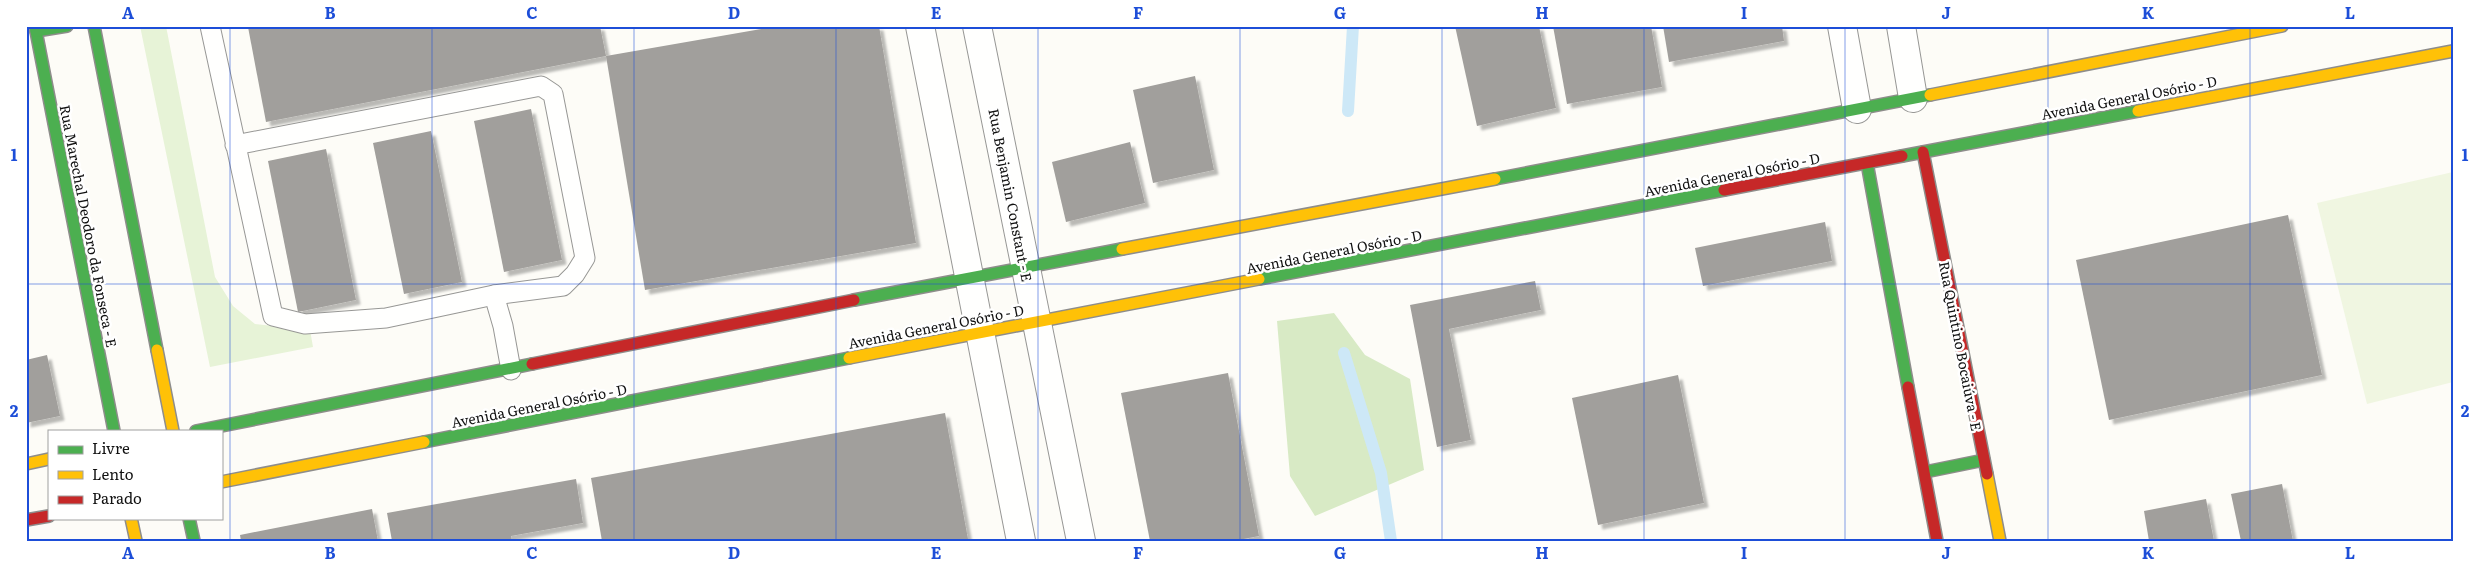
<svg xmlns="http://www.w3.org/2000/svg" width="2479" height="567" font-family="Literata,serif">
<defs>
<filter id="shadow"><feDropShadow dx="4.5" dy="4.5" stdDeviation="1" flood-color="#0004"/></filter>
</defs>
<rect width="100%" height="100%" fill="#fdfcf7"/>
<path fill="#e7f3d7" d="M140 26H166L215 277 233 306 255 324 310 330 313 347 210 367Z"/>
<path fill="#d8eac5" d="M1334 313 1365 355 1410 379 1424 470 1315 516 1290 476 1277 321Z"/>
<path fill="#f0f6e1" d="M2453 172V382L2367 404 2317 203Z"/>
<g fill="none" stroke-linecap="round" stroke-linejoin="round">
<g stroke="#cde8f7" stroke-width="12">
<path d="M1348 111 1353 26"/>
<path d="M1344 353 1381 473 1391 541"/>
</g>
</g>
<g fill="#a19f9c" filter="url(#shadow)">
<path d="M254 26H600L606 56 266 122 248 27Z"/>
<path d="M778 26H879L916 243 645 290 606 56Z"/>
<path d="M1455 26H1539L1556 108 1477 126Z"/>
<path d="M1553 26H1651L1662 87 1567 104Z"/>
<path d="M1663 26H1782L1784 41 1669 62Z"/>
<path d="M1195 76 1214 170 1153 183 1133 90Z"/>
<path d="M531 109 562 260 504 272 474 121Z"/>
<path d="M431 131 462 282 404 294 373 143Z"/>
<path d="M1130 142 1145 203 1066 222 1052 162Z"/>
<path d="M326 149 356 300 298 312 268 161Z"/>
<path d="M2288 215 2322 375 2109 420 2076 260Z"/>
<path d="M1825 222 1832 261 1703 286 1695 248Z"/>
<path d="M1535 281 1541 310 1449 329 1471 440 1437 447 1410 305Z"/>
<path d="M47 355 60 416 26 423V360Z"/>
<path d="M1228 373 1259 536 1233 541H1150L1121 393Z"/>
<path d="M1678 375 1704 503 1598 525 1572 398Z"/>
<path d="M945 413 968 539 602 541 591 478Z"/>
<path d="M576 479 583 523 511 536 512 541H392L387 513Z"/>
<path d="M2282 484 2293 541H2241L2231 494Z"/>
<path d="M2206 499 2214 541H2149L2144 511Z"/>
<path d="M372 509 378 541H241L240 535Z"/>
</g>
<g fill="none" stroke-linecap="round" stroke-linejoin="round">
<defs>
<g id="lane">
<path d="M210 26 273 316 305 324 386 318 494 295 563 286 575 274 585 258 553 94 541 86 235 145"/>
<path d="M494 295 503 326 511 370"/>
</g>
<g id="street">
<path d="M920 26 1021 541"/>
<path d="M977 26 1081 541"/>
<path d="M1842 26 1857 109"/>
<path d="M1901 26 1913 98"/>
</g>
<g id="fast">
<path d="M35 26 114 431"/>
<path d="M94 26 157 350"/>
<path d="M36 31 67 26"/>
<path d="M1902 156 2138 111"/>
<path d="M1867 163 1908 387"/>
<path d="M1495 179 1930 95"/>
<path d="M1259 279 1724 190"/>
<path d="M854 300 1122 249"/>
<path d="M196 431 532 364"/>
<path d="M424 442 849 358"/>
<path d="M1925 472 1984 460"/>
<path d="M189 518 194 541"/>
</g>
<g id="slow">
<path d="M1930 95 2282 26"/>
<path d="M2138 111 2453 51"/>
<path d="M1122 249 1495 179"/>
<path d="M157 350 173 431"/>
<path d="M849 358 1259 279"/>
<path d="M26 464 49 459"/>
<path d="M1987 474 2000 541"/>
<path d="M221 482 424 442"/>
<path d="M131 518 136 541"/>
</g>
<g id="jam">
<path d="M1923 152 1987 474"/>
<path d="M1724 190 1902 156"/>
<path d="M532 364 854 300"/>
<path d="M1908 387 1937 541"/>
<path d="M26 520 49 516"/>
</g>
</defs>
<use href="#lane" stroke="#979795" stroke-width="21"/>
<use href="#street" stroke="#979795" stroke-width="30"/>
<use href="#fast" stroke="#8e8d8b" stroke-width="14"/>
<use href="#slow" stroke="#8e8d8b" stroke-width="14"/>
<use href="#jam" stroke="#8e8d8b" stroke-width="14"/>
<use href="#lane" stroke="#fffffe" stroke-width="19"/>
<use href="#street" stroke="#fffffe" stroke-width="28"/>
<use href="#fast" stroke="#4caf50" stroke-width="11"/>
<use href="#slow" stroke="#ffc107" stroke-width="11"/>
<use href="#jam" stroke="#c62828" stroke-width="11"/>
</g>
<path fill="none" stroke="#1d4ed8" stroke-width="1" stroke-opacity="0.55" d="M230 26V541M432 26V541M634 26V541M836 26V541M1038 26V541M1240 26V541M1442 26V541M1644 26V541M1845 26V541M2048 26V541M2250 26V541M26 284H2453"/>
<g text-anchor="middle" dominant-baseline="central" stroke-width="5" stroke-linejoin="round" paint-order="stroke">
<g font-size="14" fill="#111" stroke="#fff">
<text transform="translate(2129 97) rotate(-11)">Avenida General Osório - D</text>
<text transform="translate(1732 174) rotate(-11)">Avenida General Osório - D</text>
<text transform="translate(1011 195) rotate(79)">Rua Benjamin Constant - E</text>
<text transform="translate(89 226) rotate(79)">Rua Marechal Deodoro da Fonseca - E</text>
<text transform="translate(1334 251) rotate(-11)">Avenida General Osório - D</text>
<text transform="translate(936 326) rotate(-11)">Avenida General Osório - D</text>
<text transform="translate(1961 346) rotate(79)">Rua Quintino Bocaiúva - E</text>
<text transform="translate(539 405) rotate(-11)">Avenida General Osório - D</text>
</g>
</g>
<rect width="2479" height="567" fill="none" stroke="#ffffff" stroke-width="55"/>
<rect x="48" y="430" width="175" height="90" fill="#ffffff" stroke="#a0a0a0"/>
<rect x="58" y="446" width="25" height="8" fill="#4caf50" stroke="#a0a0a0"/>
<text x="92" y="454" font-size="15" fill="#111111">Livre</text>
<rect x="58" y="471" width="25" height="8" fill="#ffc107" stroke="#a0a0a0"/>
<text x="92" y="480" font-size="15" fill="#111111">Lento</text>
<rect x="58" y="496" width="25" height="8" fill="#c62828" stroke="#a0a0a0"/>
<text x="92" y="504" font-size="15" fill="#111111">Parado</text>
<rect x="28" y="28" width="2424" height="512" fill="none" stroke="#1d4ed8" stroke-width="2"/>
<g font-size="16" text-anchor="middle" font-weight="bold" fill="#1d4ed8">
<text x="128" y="19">A</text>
<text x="330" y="19">B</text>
<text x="532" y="19">C</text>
<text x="734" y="19">D</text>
<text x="936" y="19">E</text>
<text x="1138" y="19">F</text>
<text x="1340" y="19">G</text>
<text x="1542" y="19">H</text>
<text x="1744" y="19">I</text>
<text x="1946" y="19">J</text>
<text x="2148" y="19">K</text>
<text x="2350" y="19">L</text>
<text x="14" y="161">1</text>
<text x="2465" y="161">1</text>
<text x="14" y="417">2</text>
<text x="2465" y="417">2</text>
<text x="128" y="559">A</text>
<text x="330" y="559">B</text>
<text x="532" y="559">C</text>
<text x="734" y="559">D</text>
<text x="936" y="559">E</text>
<text x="1138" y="559">F</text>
<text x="1340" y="559">G</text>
<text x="1542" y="559">H</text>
<text x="1744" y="559">I</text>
<text x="1946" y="559">J</text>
<text x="2148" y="559">K</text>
<text x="2350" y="559">L</text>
</g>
</svg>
